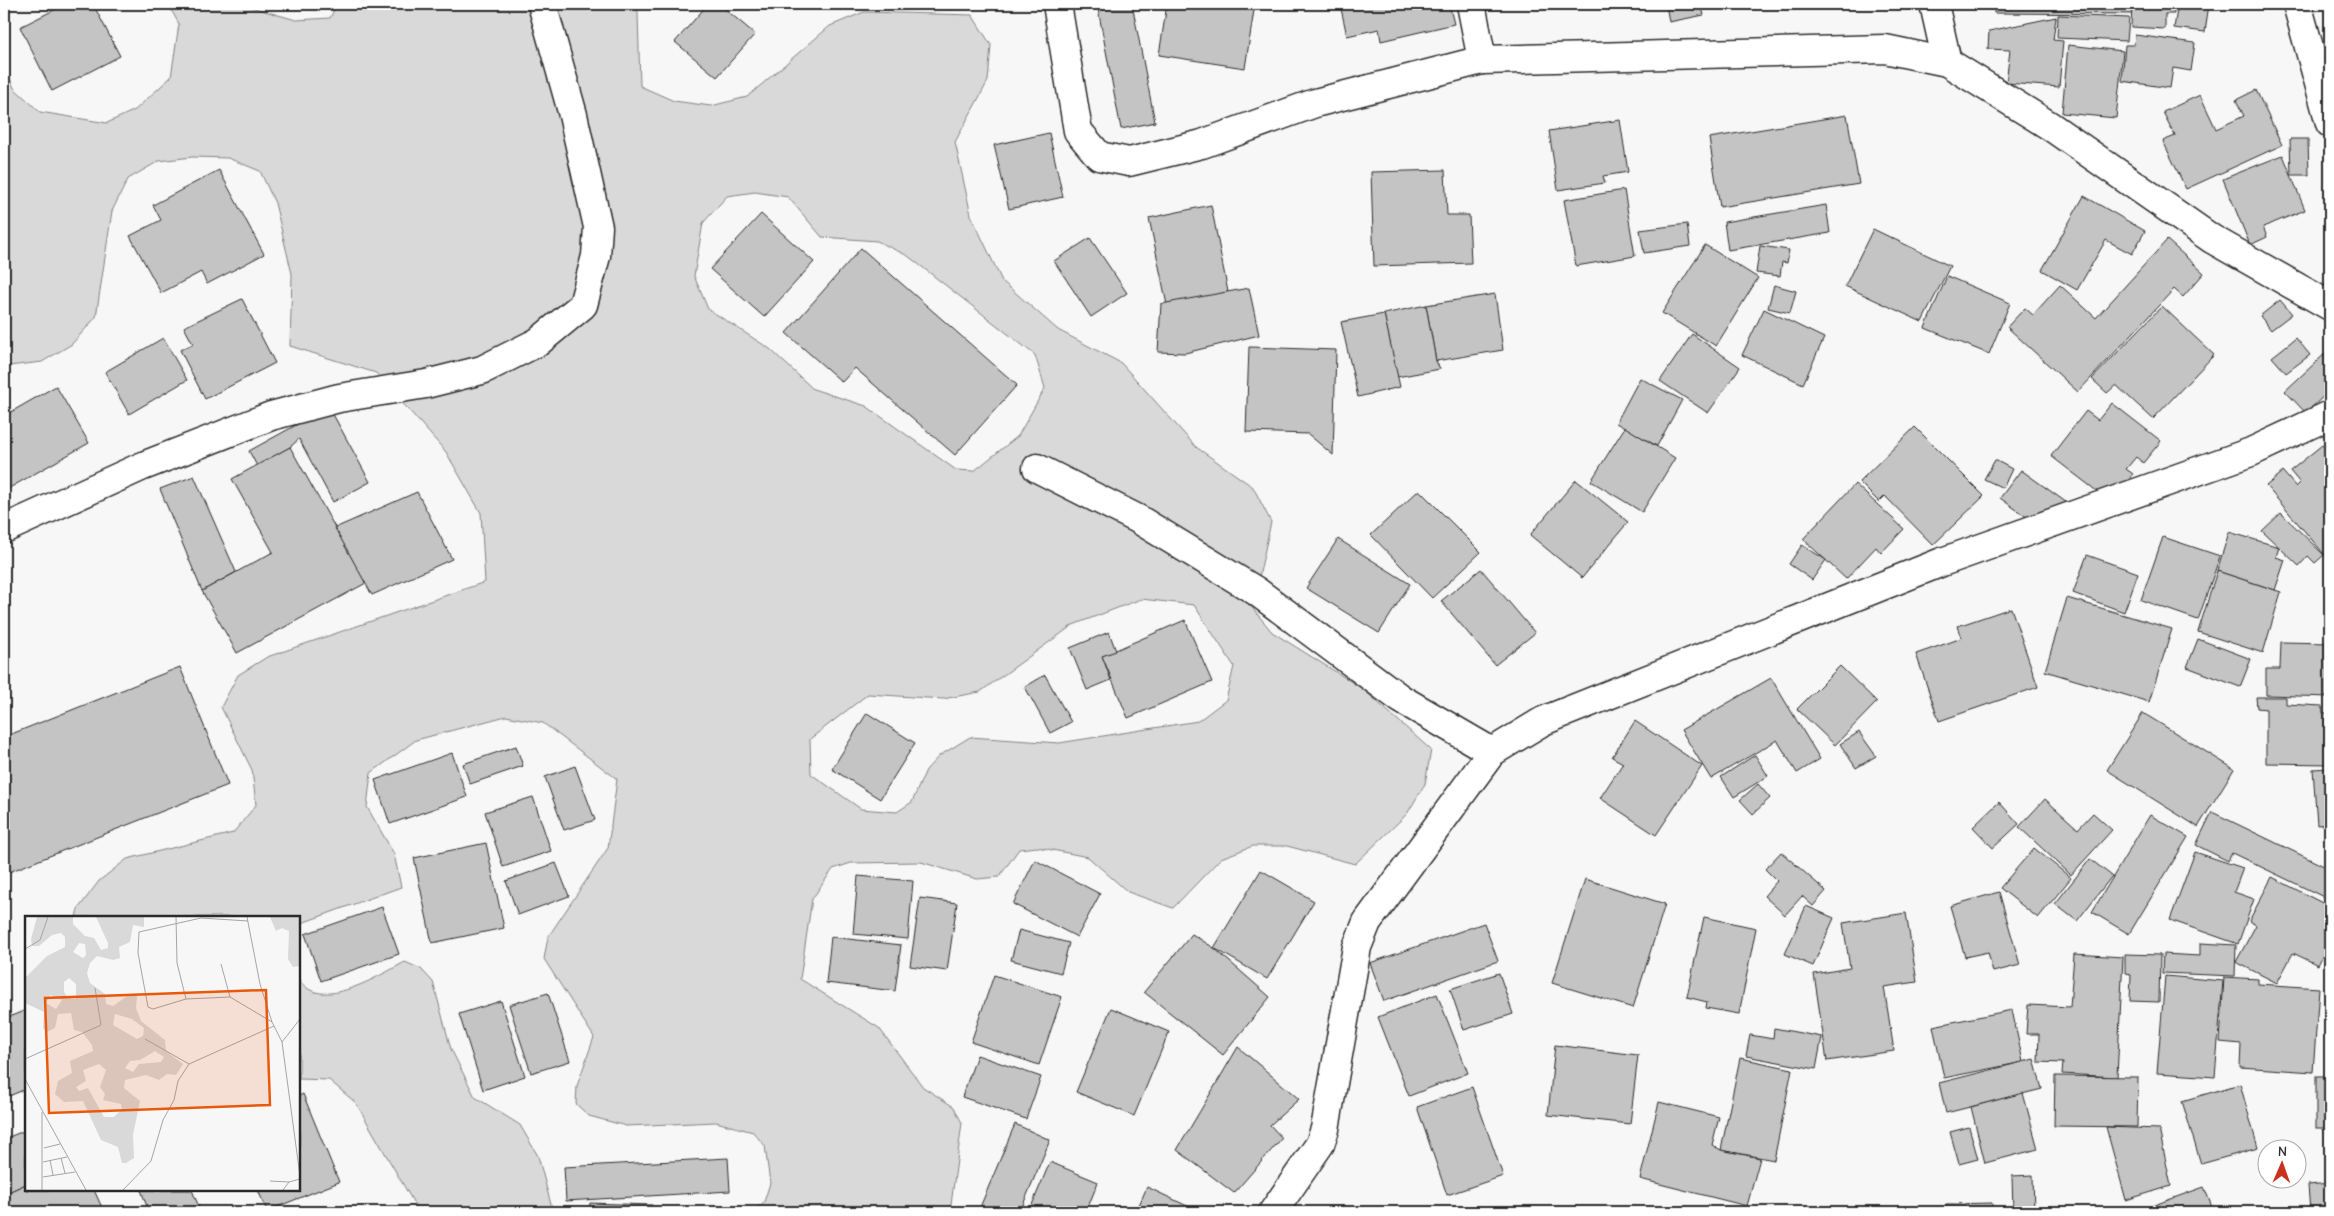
<svg xmlns="http://www.w3.org/2000/svg" width="2334" height="1216" font-family="'Comic Neue',sans-serif">
<rect width="100%" height="100%" fill="#f7f7f7"/>
<filter id="ink" filterUnits="userSpaceOnUse"><feTurbulence type="fractalNoise" baseFrequency=".02" numOctaves="2"/><feDisplacementMap in="SourceGraphic" scale="10" xChannelSelector="R" yChannelSelector="G"/><feConvolveMatrix kernelMatrix="1 2 1 2 8 2 1 2 1" color-interpolation-filters="sRGB"/></filter>
<g filter="url(#ink)">
<g fill="#d9d9d9" stroke="#828282" fill-rule="evenodd">
<path d="M168 4H240L296 20 330 18 337 4H636L638 12 640 86 674 101 711 106 747 97 830 26 864 12 972 15 991 45 988 81 955 142 971 215 1002 281 1058 330 1121 363 1196 447 1253 487 1271 522 1256 591 1249 604 1272 632 1363 689 1431 750 1425 784 1407 814 1355 864 1287 846H1253L1221 858 1173 908 1128 892 1088 857 1037 847 1019 849 999 877 977 879 921 862 851 863 833 869 812 899 800 979 879 1028 923 1087 954 1107 962 1123 950 1212H753L764 1202 770 1183 765 1146 753 1132 716 1122 626 1126 589 1116 576 1104 577 1086 594 1037 544 959 548 937 608 848 617 779 543 723 506 716 416 740 371 773 367 807 394 854 401 887 299 924V917H76L78 909 99 881 127 859 233 833 256 805 252 770 221 707 238 675 267 657 485 582 481 513 446 452 376 373 290 346 292 274 275 203 260 171 228 158 192 157 159 161 128 179 112 211 96 317 72 344 42 362 9 366 4 363V64L14 88 40 112 107 123 135 110 171 77 179 24ZM755 192 788 197 822 237 877 241 908 256 1035 355 1045 388 1018 436 974 471 956 470 866 406 813 389 770 349 708 309 694 276 703 223 727 196ZM1141 599 1194 605 1234 666 1226 700 1198 721 1059 743 970 737 939 756 926 770 912 802 897 812 861 809 811 774 810 739 868 694 943 699 980 692 1073 625Z"/>
<path d="M405 962 421 969 433 982 451 1049 475 1097 520 1125 538 1156 553 1212H419L356 1103 329 1080 299 1079V979C319 1014 380 975 405 962Z"/>
</g>
<g fill="#c4c4c4" stroke="#2b2b2b">
<path d="M66 4H93L120 56 52 91 20 27Z"/>
<path d="M708 4H719L755 34 717 77 675 42Z"/>
<path d="M1097 4H1132L1155 122 1121 129Z"/>
<path d="M1167 4H1255L1245 68 1159 55Z"/>
<path d="M1340 4H1449L1454 24 1381 41 1379 29 1347 36Z"/>
<path d="M1666 4H1701L1704 15 1669 22Z"/>
<path d="M1994 4H2132V14L1994 13Z"/>
<path d="M2132 4H2174V14H2165V29L2131 27Z"/>
<path d="M2178 4H2209L2205 32 2174 28Z"/>
<path d="M2058 15 2129 18 2127 41 2057 38Z"/>
<path d="M2056 17 2053 40 2063 41 2059 87 2006 83 2010 50 1988 49 1989 31Z"/>
<path d="M2135 35 2195 43 2191 71 2173 68 2170 88 2122 81 2125 45H2134Z"/>
<path d="M2068 45 2123 51 2116 118 2062 113Z"/>
<path d="M2256 90 2282 145 2186 189 2163 141 2175 136 2163 112 2200 95 2216 129 2244 116 2236 100Z"/>
<path d="M1847 115 1859 184 1720 207 1709 138Z"/>
<path d="M1620 120 1628 172 1603 176 1605 183 1558 190 1549 131Z"/>
<path d="M1049 133 1063 197 1009 209 994 145Z"/>
<path d="M2290 139H2308L2309 175H2291Z"/>
<path d="M2283 155 2305 210 2263 227 2267 237 2250 245 2223 179Z"/>
<path d="M219 170 264 254 207 284 201 272 161 293 130 236 161 220 153 205Z"/>
<path d="M1445 170 1447 215H1469L1471 263 1374 266 1371 172Z"/>
<path d="M1624 190 1635 256 1576 266 1564 200Z"/>
<path d="M2084 196 2145 231 2132 254 2106 240 2077 290 2042 270Z"/>
<path d="M1211 205 1228 292 1167 305 1149 218Z"/>
<path d="M1826 205 1830 233 1728 250 1724 222Z"/>
<path d="M761 214 814 262 764 317 710 269Z"/>
<path d="M1687 224 1690 246 1644 253 1640 230Z"/>
<path d="M1873 229 1950 266 1922 322 1845 286Z"/>
<path d="M1090 238 1127 293 1091 317 1054 261Z"/>
<path d="M2167 240 2204 273 2183 297 2174 289 2078 392 2007 327 2025 308 2033 315 2060 285 2096 318Z"/>
<path d="M1705 245 1758 278 1716 346 1662 313Z"/>
<path d="M1760 246 1789 250 1787 263 1782 262 1780 276 1756 273Z"/>
<path d="M861 248 1017 385 955 455 855 368 842 382 786 333Z"/>
<path d="M1947 276 2010 303 1989 354 1925 328Z"/>
<path d="M1774 285 1796 291 1790 313 1768 308Z"/>
<path d="M1249 288 1259 335 1185 353 1158 352 1161 304Z"/>
<path d="M1495 294 1503 350 1436 361 1426 305Z"/>
<path d="M242 299 275 363 205 399 180 350 193 344 184 327Z"/>
<path d="M2280 300 2292 314 2271 330 2260 316Z"/>
<path d="M1426 305 1436 361 1440 369 1397 377 1384 314Z"/>
<path d="M2162 306 2214 355 2153 419 2116 385 2107 393 2092 379Z"/>
<path d="M1764 309 1824 338 1803 384 1742 355Z"/>
<path d="M1384 314 1400 387 1358 397 1341 322Z"/>
<path d="M1692 334 1740 367 1708 413 1660 381Z"/>
<path d="M163 338 187 380 129 414 105 372Z"/>
<path d="M2296 338 2310 355 2286 373 2272 357Z"/>
<path d="M1249 347 1336 350 1333 455 1308 434 1246 432Z"/>
<path d="M2329 350 2330 390 2306 413 2285 391Z"/>
<path d="M1640 378 1682 400 1657 446 1616 423Z"/>
<path d="M56 386 89 443 4 491V416Z"/>
<path d="M2112 403 2161 441 2143 463 2136 457 2126 469 2133 474 2111 502 2051 456 2086 411 2098 420Z"/>
<path d="M329 407 370 482 333 502 299 439 290 447 257 466 249 451Z"/>
<path d="M1625 427 1675 458 1642 512 1591 481Z"/>
<path d="M1915 427 1984 496 1933 545 1885 496 1879 502 1859 482Z"/>
<path d="M2322 445 2330 454V561L2266 486 2283 472 2296 487 2300 483 2290 471Z"/>
<path d="M290 447 366 583 237 653 202 591 273 552 232 479Z"/>
<path d="M1995 460 2012 469 2003 488 1984 479Z"/>
<path d="M2021 470 2077 510 2056 538 2000 498Z"/>
<path d="M194 476 236 572 202 591 160 489Z"/>
<path d="M1576 480 1628 522 1582 578 1530 535Z"/>
<path d="M1855 484 1904 529 1881 553 1876 547 1846 579 1803 539Z"/>
<path d="M1419 490 1481 552 1432 598 1371 535Z"/>
<path d="M417 492 452 559 372 595 335 528Z"/>
<path d="M2281 513 2324 555 2315 563 2308 556 2299 566 2262 531Z"/>
<path d="M2229 532 2279 547 2276 557 2285 560 2275 590 2217 571Z"/>
<path d="M2163 537 2220 556 2198 620 2141 600Z"/>
<path d="M1338 539 1410 584 1379 633 1306 588Z"/>
<path d="M1802 545 1826 560 1812 580 1789 564Z"/>
<path d="M2087 555 2138 573 2124 612 2073 593Z"/>
<path d="M1481 569 1535 633 1495 665 1441 601Z"/>
<path d="M2217 571 2281 592 2263 653 2198 632Z"/>
<path d="M2067 598 2172 629 2149 702 2045 671Z"/>
<path d="M2011 608 2038 687 1939 721 1916 654 1962 638 1958 626Z"/>
<path d="M1185 620 1212 682 1128 718 1102 656Z"/>
<path d="M1109 632 1116 651 1102 656 1111 680 1087 690 1070 648Z"/>
<path d="M2198 639 2251 659 2240 687 2187 667Z"/>
<path d="M2281 642 2330 643V697L2266 695V669H2280Z"/>
<path d="M1840 666 1877 702 1835 745 1797 709Z"/>
<path d="M180 667 228 785 4 874V737Z"/>
<path d="M1045 675 1071 722 1050 733 1025 687Z"/>
<path d="M1771 678 1820 759 1797 773 1777 740 1711 779 1681 730Z"/>
<path d="M2256 697H2286V704L2322 706 2323 713H2330V764L2266 763V709L2257 708Z"/>
<path d="M867 713 915 743 880 799 832 769Z"/>
<path d="M2143 713 2234 769 2198 827 2107 770Z"/>
<path d="M1635 721 1702 766 1656 835 1600 798 1623 763 1612 757Z"/>
<path d="M1859 732 1876 756 1856 768 1840 744Z"/>
<path d="M516 746 523 766 470 784 463 764Z"/>
<path d="M452 753 467 797 390 824 375 780Z"/>
<path d="M1755 755 1768 776 1734 797 1721 777Z"/>
<path d="M575 766 595 820 564 830 545 777Z"/>
<path d="M2330 768V824L2317 825 2313 769Z"/>
<path d="M1758 784 1770 798 1753 814 1740 800Z"/>
<path d="M533 797 551 851 503 867 485 812Z"/>
<path d="M2045 799 2078 829 2093 813 2112 830 2071 875 2019 827Z"/>
<path d="M1999 802 2019 824 1993 848 1973 827Z"/>
<path d="M2212 812 2330 869V900L2232 853 2228 861 2196 845Z"/>
<path d="M2150 815 2188 837 2129 934 2092 912Z"/>
<path d="M486 843 504 928 432 943 414 858Z"/>
<path d="M2034 848 2071 878 2038 918 2000 888Z"/>
<path d="M1781 852 1826 891 1813 906 1802 896 1785 915 1764 896 1777 881 1765 869Z"/>
<path d="M2195 852 2243 868 2234 892 2254 899 2238 944 2170 920Z"/>
<path d="M2090 859 2112 876 2077 921 2055 904Z"/>
<path d="M1035 860 1100 894 1077 937 1013 904Z"/>
<path d="M556 863 569 896 518 915 506 881Z"/>
<path d="M1261 870 1314 901 1267 979 1214 948Z"/>
<path d="M858 876 913 881 908 939 853 934Z"/>
<path d="M2272 877 2330 907V941L2318 965 2293 953 2277 983 2236 962 2256 925 2249 921Z"/>
<path d="M1585 879 1665 904 1633 1008 1552 983Z"/>
<path d="M1999 892 2020 965 1993 972 1988 952 1965 957 1950 906Z"/>
<path d="M920 898 957 903 947 971 910 966Z"/>
<path d="M1806 906 1834 918 1813 966 1785 954Z"/>
<path d="M382 907 399 954 321 981 305 934Z"/>
<path d="M1906 913 1917 982 1884 987 1894 1051 1827 1061 1814 974 1850 968 1843 923Z"/>
<path d="M1704 917 1756 928 1739 1014 1706 1008 1707 1002 1687 997Z"/>
<path d="M1484 923 1498 961 1384 1001 1370 963Z"/>
<path d="M1019 930 1069 943 1061 973 1011 960Z"/>
<path d="M1192 934 1214 948 1270 997 1223 1055 1144 992Z"/>
<path d="M831 937 901 945 895 991 826 983Z"/>
<path d="M2200 943 2236 945 2235 976 2162 973 2163 954 2200 956Z"/>
<path d="M2074 954 2123 957 2117 1077 2062 1074 2063 1063 2038 1062 2039 1034H2026L2028 1005 2070 1007Z"/>
<path d="M2125 954 2160 955 2159 1002 2130 1001 2131 974 2125 973Z"/>
<path d="M1499 973 1513 1014 1464 1030 1450 989Z"/>
<path d="M994 975 1062 997 1039 1065 971 1042Z"/>
<path d="M2165 976 2223 981 2215 1077 2157 1073Z"/>
<path d="M2224 977 2258 979V984L2319 988 2313 1072 2240 1067 2241 1044 2220 1042Z"/>
<path d="M548 993 570 1061 531 1073 509 1005Z"/>
<path d="M1437 994 1468 1073 1409 1096 1378 1017Z"/>
<path d="M501 1001 525 1076 483 1090 459 1014Z"/>
<path d="M1111 1008 1169 1032 1134 1116 1076 1092Z"/>
<path d="M26 1010V1089L4 1098V1019Z"/>
<path d="M2012 1010 2023 1062 1944 1078 1933 1026Z"/>
<path d="M1774 1028 1822 1037 1816 1069 1746 1056 1750 1035 1773 1039Z"/>
<path d="M1555 1045 1638 1055 1630 1124 1548 1115Z"/>
<path d="M1238 1047 1299 1099 1270 1125 1282 1138 1234 1193 1177 1150Z"/>
<path d="M977 1055 1041 1077 1026 1119 962 1097Z"/>
<path d="M1740 1058 1792 1069 1774 1160 1721 1150Z"/>
<path d="M2034 1059 2042 1089 1946 1113 1939 1083Z"/>
<path d="M2055 1076 2138 1077 2137 1127 2054 1126Z"/>
<rect x="2316" y="1076" width="14" height="52"/>
<path d="M2240 1084 2258 1148 2201 1164 2182 1101Z"/>
<path d="M1472 1087 1503 1176 1447 1195 1417 1107Z"/>
<path d="M2023 1093 2038 1149 1985 1163 1971 1107Z"/>
<path d="M303 1094 339 1182 267 1211 258 1190H299V1096Z"/>
<path d="M1659 1102 1719 1117 1712 1145 1721 1150 1760 1158 1747 1206 1640 1179Z"/>
<path d="M1015 1124 1050 1140 1020 1212H978Z"/>
<path d="M1969 1127 1978 1159 1959 1164 1950 1132Z"/>
<path d="M2106 1127 2159 1129 2171 1186 2126 1200Z"/>
<path d="M26 1130V1184L4 1194V1139Z"/>
<path d="M728 1158 730 1191 566 1201 564 1167Z"/>
<path d="M1050 1162 1098 1182 1086 1212H1029Z"/>
<path d="M2033 1175 2034 1212H2013L2012 1176Z"/>
<path d="M2330 1183V1212H2310L2308 1185Z"/>
<path d="M26 1184V1190H94L104 1212H4V1194Z"/>
<path d="M1147 1187 1200 1212H1136Z"/>
<path d="M2204 1187 2214 1212H2135Z"/>
<path d="M141 1190H192L201 1212H149Z"/>
<path d="M590 1203 652 1205V1212H589Z"/>
<path d="M1992 1203V1212H1946V1204Z"/>
</g>
<g fill="none" stroke-linecap="round" stroke-linejoin="round">
<defs>
<g id="minor">
<path d="M1057 4 1078 131 1099 156 1129 162 1202 144 1315 103 1482 60"/>
<path d="M1471 4 1482 60 1885 49 1947 62 2050 126 2212 239 2330 306"/>
<path d="M1934 4 1947 62"/>
<path d="M2297 4 2330 123"/>
<path d="M1037 468 1138 519 1256 591 1401 699 1492 752"/>
<path d="M4 529 143 466 271 416 339 398 426 384 482 370 538 342 583 305 596 256 598 227 573 115 542 4"/>
<path d="M1273 1212 1320 1144 1325 1129 1357 947 1367 922 1492 752 1543 721 1942 562 2251 452 2330 415"/>
</g>
</defs>
<use href="#minor" stroke="#2b2b2b" stroke-width="31"/>
<use href="#minor" stroke="#fff" stroke-width="28"/>
</g>
</g>
<g transform="translate(25 916)">
<rect width="275" height="275" fill="#f7f7f7"/>
<path d="M12 1H48V8L60 20 69 22 76 34 83 32V27L71 1H119V11L108 9 105 26 94 31 95 42 88 44 72 40 65 47 62 57 65 67 80 78 81 88 88 90 102 80H112L111 92 116 105 140 124 141 135 158 148 151 159 142 158 134 164 121 159 100 164 99 172 115 185 108 219 109 242 101 247H97L93 231 76 224 58 185 39 186 30 178 33 165 47 157 45 145 68 135 67 129 57 116 49 114 46 97 33 98 30 112 22 116 18 112 19 96 0 87V62L22 40 40 31V21L36 17 27 19 14 30H7L6 23ZM54 27 60 28 61 39 58 42 48 36ZM44 62 51 68V83L43 82 39 76V66ZM25 79 37 84 31 93 21 87ZM90 98 107 103 119 112 118 120 112 123 88 109ZM130 135 139 141 136 146 114 148 108 156 100 152 105 145 115 144ZM74 148 81 154 75 171 80 178 78 184 96 188 97 193 89 201H79L63 172 54 175 51 171 61 165 58 154ZM245 1H275V50L268 51 263 43 264 15 257 12 251 15Z" fill="#d9d9d9" fill-rule="evenodd"/>
<path fill="none" stroke="#a5a5a5" stroke-width="1" d="M151 1 152 47 161 83 205 81 247 106M222 1 235 68 247 106 257 126 275 260M0 33 15 24 23 1M196 48 205 81M161 83 128 93 123 91 113 37 114 16 176 2 223 5M120 123 164 148M257 126 275 103M0 143 76 109 70 72M0 163 61 274M17 196V274M19 232 35 228M36 242 40 257M25 244 28 259M18 246 42 241M18 261 50 256M245 265 264 266M98 274 126 245 138 204 149 184 153 165 164 148 249 110M258 274 264 266 275 263"/>
<path fill="#e8590c" fill-opacity="0.15" stroke="#e8590c" stroke-width="2.5" d="M241 74 245 189 24 197 20 82Z"/>
<rect width="275" height="275" fill="none" stroke="#2b2b2b" stroke-width="2.5"/>
</g>
<rect width="2334" height="1216" fill="none" stroke="#fff" stroke-width="20"/>
<rect x="10" y="10" width="2314" height="1196" fill="none" stroke="#2b2b2b" stroke-width="2" filter="url(#ink)"/>
<g transform="translate(2282 1164) rotate(2)"><circle r="24" fill="#ffffff" stroke="#aaaaaa"/>
<path d="M0-4L9 19L0 12L-9 19Z" fill="#c8321e"/>
<text y="-8" font-size="14" font-weight="bold" text-anchor="middle" fill="#2b2b2b">N</text>
</g>
</svg>
